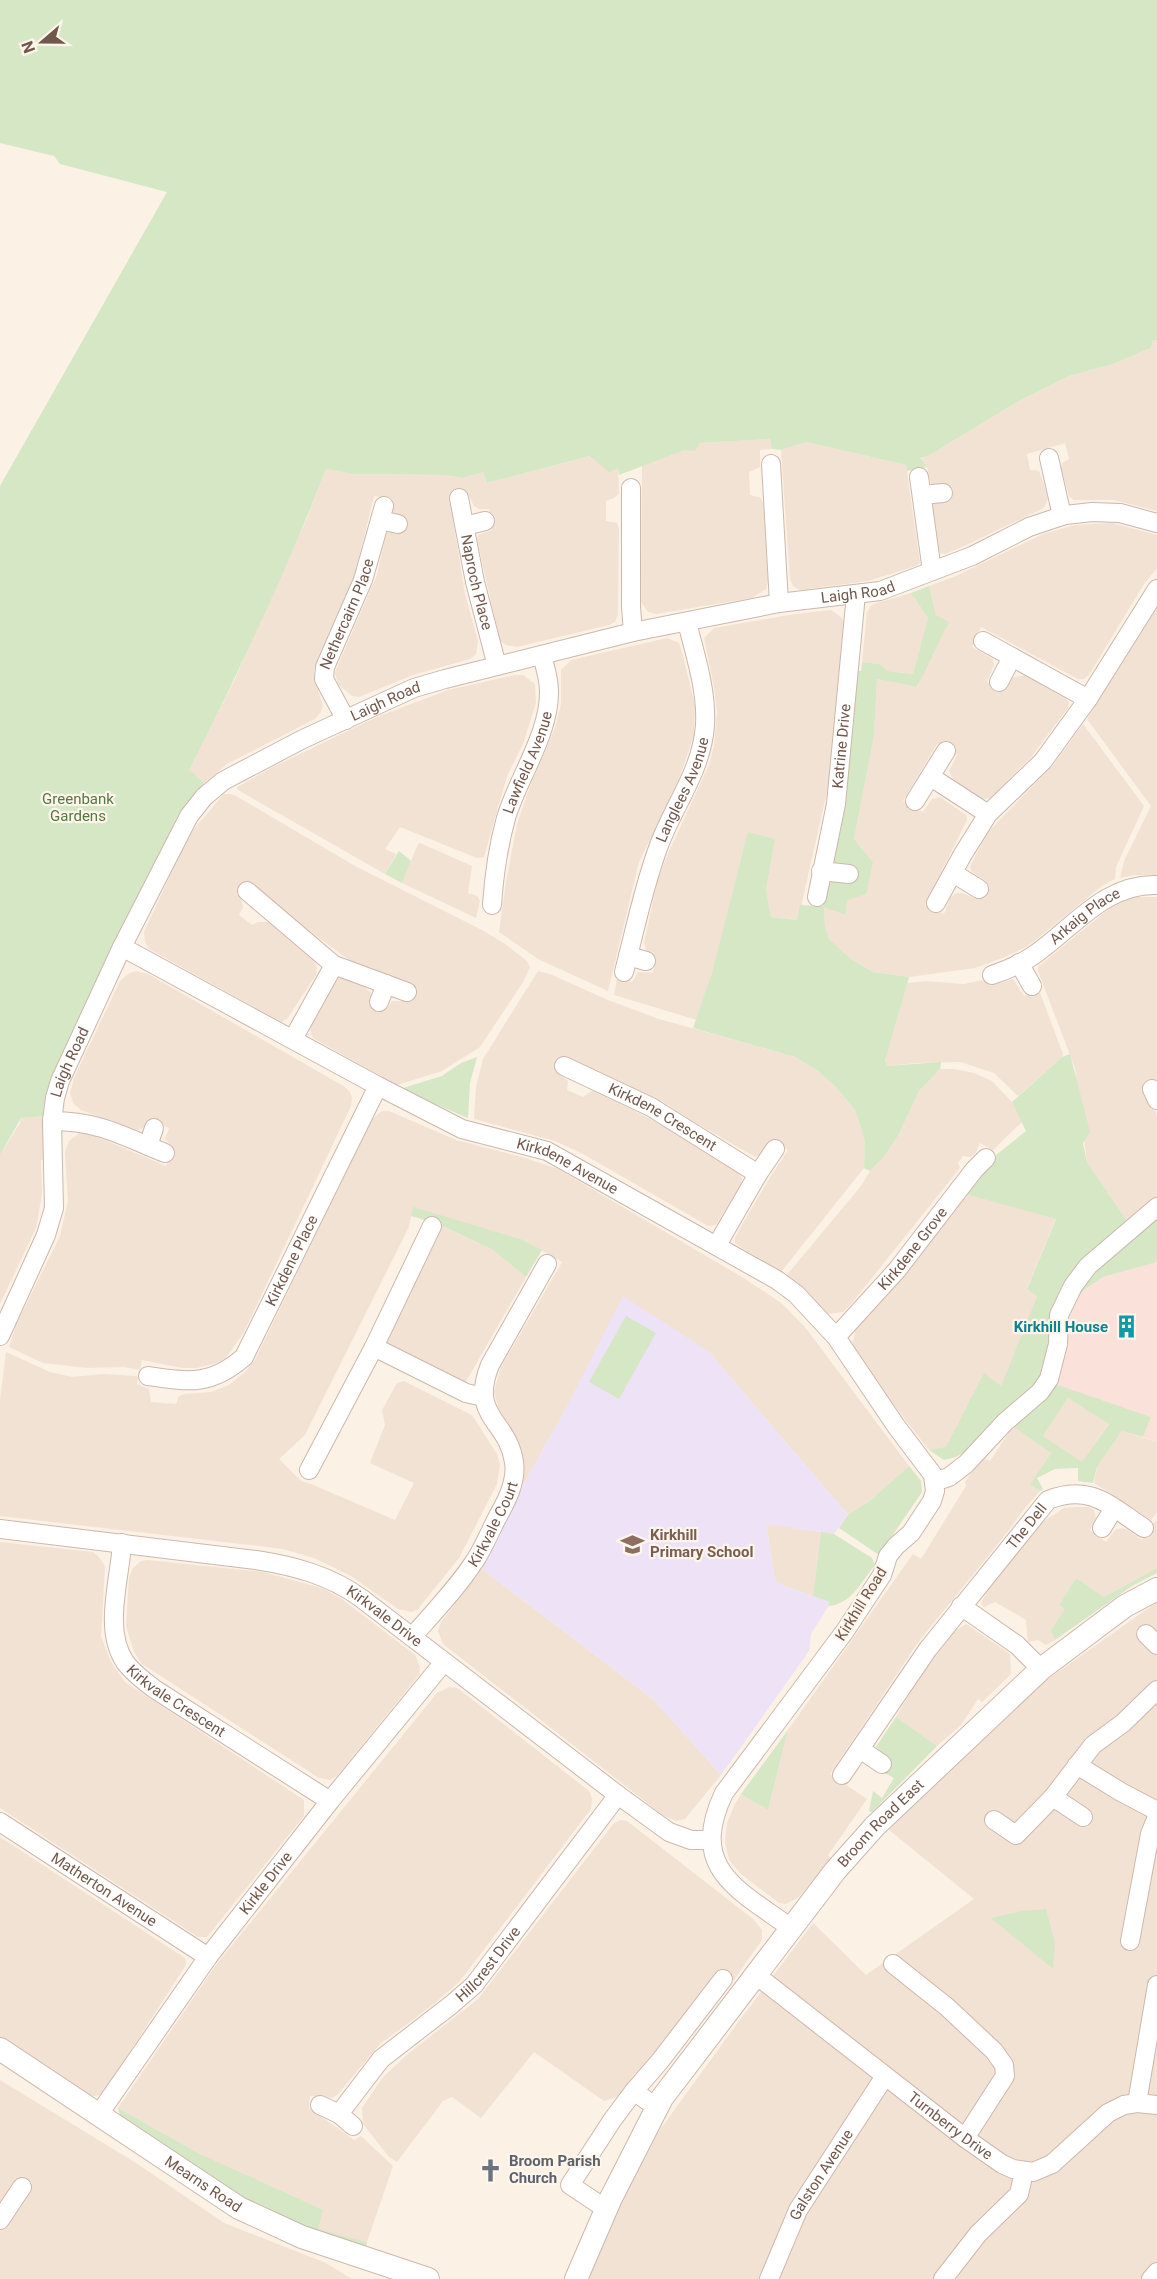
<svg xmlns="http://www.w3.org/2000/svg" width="1157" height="2279" font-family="Roboto,sans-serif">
<rect width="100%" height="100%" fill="#fbf1e5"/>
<g fill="#f2e2d4">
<path d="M1157 340V511L1114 500H1074L1069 496 1061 468 1062 463 1069 459 1065 443 1027 454 1030 470 1039 471 1044 485 1048 499 1044 508 962 547 945 554 940 553 931 509 935 502 927 467 920 459 928 456 1017 402 1069 376 1113 364 1151 348 1153 341Z"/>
<path d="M770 439 772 449 760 450V467L749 472 750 495 761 498 764 507 768 581 766 589 752 598 656 614 648 612 641 602 642 465 700 443Z"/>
<path d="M806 442 906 465 920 563 916 566 868 581 800 590 793 586 790 579 781 450Z"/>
<path d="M591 456 609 471 618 468 619 494 614 498 606 501V521L617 523 619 529 618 614 615 622 609 625 517 647 506 645 500 641 477 540 478 535 492 530 489 509H479L474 506 468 494 449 496 465 594 478 641 476 654 470 659 413 675 359 697 352 696 338 684 335 672 377 575 386 534 391 531 395 518 390 512 391 498 374 496 355 574 314 669V679L323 705 321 712 315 719 227 764 204 783 188 771 235 679 307 518 326 469 353 474 446 475 463 478 483 472 487 483Z"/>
<path d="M1112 523 1157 535V568L1144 584 1089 675 1084 679H1078L981 627 972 647 993 659 994 665 987 682 1005 691 1012 678 1025 675 1063 695 1069 702 1068 708 1031 757 991 798 983 799 954 781 949 771 957 755 937 744 903 801 923 812 932 799 940 797 966 815 967 820 925 905 944 914 951 897 956 893H962L976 899 986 881 972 872 970 867 986 834 1054 764 1083 724 1144 806 1116 867 1115 879 1102 886 1028 946 1005 957 975 968 909 977 873 972 851 959 830 940 825 927 824 906 846 915 847 900 873 862 854 839 874 736 877 679 918 687 936 615 929 586 956 576 1043 534 1075 525Z"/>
<path d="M911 593 928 618 913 674 888 671 880 664 862 662 867 612 872 605 877 603Z"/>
<path d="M1157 605V875H1134L1120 878 1124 861 1151 806 1087 719Z"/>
<path d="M831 610 841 617 844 623 829 783 798 920 771 917 766 890 775 839 712 973 697 1020 614 995 617 979 632 982 638 972 653 973 656 958 647 953 644 943 657 883 666 858 709 765 714 745 717 713 714 687 704 638 714 628 795 614Z"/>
<path d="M667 638 679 643 682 652 695 705 694 735 678 782 639 862 608 991 538 959 499 932 506 882 517 824 530 786 555 728 561 704V670L571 660Z"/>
<path d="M515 675H523L535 684 536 703 523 744 507 776 484 857 477 858 400 827 385 849 396 854 385 874 238 790 237 787 275 766 377 717 448 690Z"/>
<path d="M224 794H231L236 796 355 866 482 930 505 944 527 961 530 967 523 982 480 1047 442 1071 397 1085 313 1038 310 1030 312 1017 337 978 343 977 354 978 371 993V1003L386 1009 392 1001H408L413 986 352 962 281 910 247 881 237 894 241 898 243 907 239 915 252 925 258 922H268L314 961 317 967 316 975 287 1019 281 1022 149 949 145 942 144 932 180 854 194 829Z"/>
<path d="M420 843 472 866 468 893 477 896 480 901 476 918 402 883 418 844Z"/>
<path d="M1133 897H1157V1085L1147 1090 1157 1116V1200L1131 1227 1087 1162 1075 1068 1038 971V967L1110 908 1122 901Z"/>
<path d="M136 971 148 974 345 1087 350 1092 352 1098 351 1106 244 1332 226 1358 217 1363 197 1368H182L142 1360 140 1370 124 1367 87 1368 43 1363 9 1347 16 1325 60 1236 68 1201 65 1152 69 1141 78 1134 88 1133 166 1166 174 1148 165 1139 169 1128 149 1119 142 1129 136 1130 81 1110 74 1104 70 1094 74 1078 120 981 128 974Z"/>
<path d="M538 971 550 974 608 1000 659 1019 795 1057 818 1071 836 1087 855 1110 865 1141 864 1168 781 1272 739 1246 735 1243V1237L769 1179 788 1150 771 1140 763 1153 755 1157 691 1120 662 1101 657 1103 563 1056 556 1072 568 1081 567 1090 583 1097 593 1090 601 1093 669 1129 738 1170 742 1178 741 1186 716 1225 708 1226 583 1154 555 1141 474 1119 476 1087 483 1059Z"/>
<path d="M987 979 990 986 1013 979 1024 996 1039 990 1063 1054 1062 1057 1018 1096 994 1073 961 1062 917 1063 887 1066 885 1061 907 983 926 981 964 984Z"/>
<path d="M940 1069H955L974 1073 992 1081 1012 1102 1022 1122 993 1150 980 1143 975 1154 970 1157 963 1156 958 1163 960 1168 851 1304 843 1312 828 1314 786 1276 861 1186 870 1171 883 1158 898 1136 919 1091Z"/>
<path d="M382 1111H389L456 1140 522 1157 558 1169 742 1277 780 1302 805 1327 909 1466 871 1500 848 1515 708 1351 565 1410 523 1485V1460L520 1446 498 1407 494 1391 501 1367 562 1262 521 1239 413 1208 409 1227 305 1435 279 1459 301 1481 311 1484 395 1520 414 1483 370 1463 385 1425 382 1410 397 1383 404 1381 472 1415 497 1454 500 1465 497 1484 459 1558 418 1609 412 1612 398 1609 351 1576 314 1558 283 1549 0 1516V1400L6 1352 50 1372 72 1377 104 1374 138 1376 137 1384 149 1389 151 1402 176 1404 179 1396 185 1394 211 1392 229 1385 244 1373 255 1360 371 1120Z"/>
<path d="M44 1116 46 1159 41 1160 42 1194 36 1228 0 1304V1155L20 1123 21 1118Z"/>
<path d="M965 1194 1056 1218 1027 1288 1037 1296 1001 1387 984 1374 946 1448 929 1450 852 1352V1344L856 1329Z"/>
<path d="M439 1224 493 1250 526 1277 464 1385 385 1344Z"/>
<path d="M1068 1398 1109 1423 1082 1463 1043 1436Z"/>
<path d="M1013 1426 1051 1453 1030 1484 1040 1491 1025 1508 1006 1534 919 1641 830 1774 867 1799 828 1855 831 1858 799 1897 786 1904 779 1903 741 1874 729 1860 725 1842 727 1823 735 1804 741 1794 768 1810 788 1730 913 1554 921 1559 966 1486 965 1482 982 1457 990 1461Z"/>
<path d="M1122 1431 1157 1442V1512L1151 1520 1094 1483 1097 1467Z"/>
<path d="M1076 1507H1089L1094 1510 1096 1518 1090 1530 1106 1542 1115 1530 1121 1528 1126 1529 1142 1540 1154 1522 1157 1521V1568L1104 1597 1076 1578 1059 1605 1066 1609 1051 1630 1055 1640 1046 1645 1038 1640 1028 1642 1026 1620 995 1602 984 1607 981 1603 988 1590 1041 1523 1064 1508Z"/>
<path d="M766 1523 821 1532 813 1596 784 1586 775 1580Z"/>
<path d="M0 1542 93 1552 99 1557 105 1566 101 1636 111 1662 125 1682 304 1800V1816L207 1937H198L0 1808Z"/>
<path d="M148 1560 263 1572 322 1588 342 1599 415 1655 420 1667 419 1675 337 1776 330 1780 319 1778 142 1664 134 1652 126 1626 129 1577 133 1568 141 1561Z"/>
<path d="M482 1569 654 1700 721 1775 685 1819 677 1821 664 1816 443 1644 438 1631 441 1622Z"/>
<path d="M1157 1602V2279H584L654 2138 739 2021 813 1923 866 1975 974 1899 889 1830 920 1795 1034 1689Z"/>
<path d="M966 1624 1010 1654 1011 1674 982 1702 978 1699 961 1725 937 1746 896 1717 915 1685 952 1633Z"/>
<path d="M449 1687 457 1688 464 1693 589 1791 592 1798 591 1809 460 1981 434 2004 380 2044 338 2094 332 2098 310 2096 309 2108 354 2140 361 2136 393 2166 367 2242 317 2229 200 2154 118 2108 216 1965 437 1693Z"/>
<path d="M621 1820 627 1821 753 1919 762 1930V1940L733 1981 723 1973 639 2075 635 2073 621 2096 604 2101 534 2052 481 2118 452 2097 443 2101 397 2162 389 2157 363 2124 362 2108 383 2077 409 2053 478 1999 614 1823Z"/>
<path d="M0 1837 185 1958 186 1965 102 2095 88 2097 0 2039Z"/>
<path d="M0 2080 136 2163 224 2223 326 2263 352 2279H0Z"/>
</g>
<path fill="#fae1da" d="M1157 1262V1442L1143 1437 1151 1417 1051 1383 1071 1308 1084 1290 1103 1277Z"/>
<path fill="#eee2f7" d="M623 1296 708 1351 848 1515 834 1534 766 1524 775 1580 784 1586 831 1602 811 1634 809 1651 721 1775 654 1700 482 1569 523 1485 565 1410Z"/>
<g fill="#d5e7c5" fill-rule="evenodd">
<path d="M0 0H1157V340L1153 341 1151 348 1113 364 1069 376 1017 402 928 456 920 458 927 467 907 471 906 465 806 442 781 450 772 449 770 439 700 443 695 451 684 450 619 475 618 468 609 472 590 456 487 483 483 472 463 478 446 475 353 474 326 469C286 572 239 672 189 770L204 783 177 817 68 1041 55 1078 44 1116 21 1118 0 1155V486L167 192 60 164 54 156 0 143Z"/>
<path d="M929 586 936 615 949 622 917 687 877 679 874 736 854 839 873 862 866 894 847 900 846 915 824 907 825 927 830 940 851 959 873 972 909 977 885 1061 887 1066 941 1062 940 1069 919 1091 898 1136 883 1158 870 1171 864 1168 865 1141 855 1110 836 1087 818 1071 795 1057 693 1028 712 973 748 832 775 839 766 890 771 917 797 920 800 905 823 906C824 895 823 886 835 880L839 866 834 862 831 854 855 671H861L862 662 880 664 888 671 913 674 928 618 911 593Z"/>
<path d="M399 851 411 861 402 883 385 874Z"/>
<path d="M1070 1054 1090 1132 1083 1143 1087 1162 1131 1227 1068 1284 1046 1375 965 1452 956 1457 944 1460 929 1450 946 1447 984 1373 1001 1386 1037 1296 1027 1289 1056 1219 965 1194 986 1163 1026 1131 1012 1102 1062 1057Z"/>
<path d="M477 1057 470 1083 468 1118 400 1089 442 1076 461 1063Z"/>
<path d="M413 1207 521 1239 542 1250 526 1277 493 1250 439 1224 411 1216Z"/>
<path d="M1157 1215V1262L1103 1277 1084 1290 1071 1308 1052 1383 1151 1417 1143 1437 1122 1431 1097 1467 1093 1483 1078 1481V1468L1055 1469 1037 1478 1043 1489 1040 1491 1030 1484 1051 1453 1008 1423 1041 1394 1064 1320 1082 1280ZM1068 1398 1109 1424 1082 1462 1043 1436Z"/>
<path d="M626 1316 656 1333 619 1399 589 1382Z"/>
<path d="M909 1466 921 1481 922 1492 879 1555 839 1528 848 1515 871 1500Z"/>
<path d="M821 1532 834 1534 872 1558 875 1565C860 1583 852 1604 828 1606L830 1602 813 1596Z"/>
<path d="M1157 1568V1573L1132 1586 1055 1640 1051 1630 1065 1609 1059 1605 1076 1578 1104 1597Z"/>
<path d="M896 1717 937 1746 872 1812 869 1811 873 1791 882 1798 894 1778 881 1771 889 1758 876 1747Z"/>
<path d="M788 1730 768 1810 741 1794Z"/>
<path d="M1046 1909 1055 1943 1053 1969 991 1918 1021 1911Z"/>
<path d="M118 2108 200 2154 323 2210 318 2229 367 2242 366 2249 335 2242 245 2202 121 2120Z"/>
</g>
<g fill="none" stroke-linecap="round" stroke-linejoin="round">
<defs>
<g id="minor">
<path d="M1049 458 1062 516"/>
<path d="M771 464 779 603"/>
<path d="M919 477 932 571"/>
<path d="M631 488V607L633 632"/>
<path d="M922 495 943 493"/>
<path id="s1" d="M459 498 475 582 497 666"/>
<path d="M380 520 398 524"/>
<path d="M465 526 485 521"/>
<path d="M983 641 1088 699"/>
<path d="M999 682 1012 657"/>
<path id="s2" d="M346 720 324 679 325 667 363 580 384 506"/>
<path d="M931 777 988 814"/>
<path d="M915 801 946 751"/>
<path d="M821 871 849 874"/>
<path d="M953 873 979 889"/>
<path d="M247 891 334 965 407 992"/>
<path id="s3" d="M817 897 836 804 856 594"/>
<path d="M936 903 963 854 988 814 1043 761 1088 699 1157 589"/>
<path id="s4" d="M492 905C494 875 498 847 506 818 518 778 550 733 549 691 549 679 545 667 542 655"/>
<path id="s5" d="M122 947 378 1086 462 1129 547 1151 777 1280 796 1294 836 1337 896 1426 933 1475 935 1491 932 1501 911 1533 896 1546 888 1556 882 1575 845 1631 724 1793C688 1868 737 1889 791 1928"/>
<path d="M628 956 646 961"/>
<path d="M1019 963 1032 986"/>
<path id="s6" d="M624 972C635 930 643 889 658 848 673 806 702 771 705 725 707 690 695 655 687 622"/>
<path id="s7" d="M992 975C1007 970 1021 964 1034 955 1073 928 1105 883 1157 885"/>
<path d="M379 1002 386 984"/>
<path d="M293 1039 334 965"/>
<path id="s8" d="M564 1066 651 1107 758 1174"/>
<path d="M1152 1089 1157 1100"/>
<path d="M52 1121C99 1121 123 1136 165 1153"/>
<path d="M148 1146 154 1128"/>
<path d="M717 1245 758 1174 775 1149"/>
<path id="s9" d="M0 1336 46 1235 54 1208 52 1121 55 1098 60 1081 122 947 189 816 204 797 223 781 303 739 414 688 445 679 633 632 779 603 880 591 972 556 1029 527 1065 515 1092 512 1120 513 1157 523"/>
<path id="s10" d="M836 1337 897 1270 974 1170 986 1158"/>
<path d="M374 1347 466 1393 483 1397"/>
<path id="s11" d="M148 1376C189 1382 211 1386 244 1357L378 1086"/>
<path d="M309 1470 374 1347 432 1226"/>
<path d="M934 1482 949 1477 966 1464 1005 1422 1040 1392 1049 1379 1058 1344 1059 1315 1073 1286 1088 1266 1157 1207"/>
<path d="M1102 1528 1114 1508"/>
<path id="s12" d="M0 1529 256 1560C294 1566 329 1575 361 1598L618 1795 669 1832 691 1840H711"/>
<path id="s13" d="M122 1543C120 1580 103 1629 125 1662 133 1673 145 1682 156 1690L330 1801"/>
<path d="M961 1606 1017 1645 1041 1669"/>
<path d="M1146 1634 1157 1645"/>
<path id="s14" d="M412 1637C434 1612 458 1587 476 1559 484 1546 490 1532 497 1518 506 1502 517 1482 514 1462 508 1420 469 1417 490 1365L547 1264"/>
<path d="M860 1749 882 1764"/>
<path d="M1077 1765 1121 1792 1157 1811"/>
<path id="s15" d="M842 1775 928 1649 1048 1500C1091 1483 1110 1506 1144 1528"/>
<path d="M1053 1797 1083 1817"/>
<path d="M994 1820 1016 1835 1053 1797 1093 1745 1123 1723 1157 1690"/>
<path id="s16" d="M0 1822 208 1957"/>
<path d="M1130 1941 1150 1834 1157 1817"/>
<path d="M893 1964 947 2007 994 2051 1004 2065 1005 2076 965 2138"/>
<path id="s17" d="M756 1975 965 2138 1002 2164 1013 2169 1033 2172 1052 2164 1108 2113 1124 2105 1137 2103 1157 2105"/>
<path d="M1137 2103 1157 1985"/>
<path d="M320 2105 339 2114 353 2126"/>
<path d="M657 2108 634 2091 660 2061 723 1979"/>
<path id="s18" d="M99 2114 208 1957 330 1801 444 1662"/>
<path id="s19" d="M339 2114 381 2059 451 2005 474 1985 618 1795"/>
<path d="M606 2209 570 2185 613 2119 634 2091"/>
<path d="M0 2220 22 2187"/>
<path id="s20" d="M769 2279 798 2210 885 2076"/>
<path d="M943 2279 978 2234 1019 2194 1024 2172"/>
<path d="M1151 2279 1157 2272"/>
</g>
<g id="tertiary">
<path id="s21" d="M0 2049 239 2208 302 2237 428 2279"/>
<path id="s22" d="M576 2279 611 2198 662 2098 835 1871 875 1826 1041 1669 1125 1606 1157 1589"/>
</g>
</defs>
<use href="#minor" stroke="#ccb8ac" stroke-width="20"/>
<use href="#tertiary" stroke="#ccb8ac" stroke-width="24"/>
<use href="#minor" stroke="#fff" stroke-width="18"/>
<use href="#tertiary" stroke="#fff" stroke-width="22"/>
</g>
<defs>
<symbol id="building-bare" viewBox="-9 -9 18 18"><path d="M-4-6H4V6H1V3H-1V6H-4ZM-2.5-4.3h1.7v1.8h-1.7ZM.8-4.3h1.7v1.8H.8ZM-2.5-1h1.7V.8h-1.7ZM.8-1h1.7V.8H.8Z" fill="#0f9aa8" stroke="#fef5eb" stroke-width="2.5" paint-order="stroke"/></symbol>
<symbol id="school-bare" viewBox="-9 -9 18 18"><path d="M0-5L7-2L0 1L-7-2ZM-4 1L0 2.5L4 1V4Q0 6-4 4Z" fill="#8d6e63" stroke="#fef5eb" stroke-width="2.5" paint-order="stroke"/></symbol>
<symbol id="church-bare" viewBox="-9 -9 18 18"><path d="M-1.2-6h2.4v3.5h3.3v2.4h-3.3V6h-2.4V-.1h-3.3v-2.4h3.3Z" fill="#6b7280" stroke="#fef5eb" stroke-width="2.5" paint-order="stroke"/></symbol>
</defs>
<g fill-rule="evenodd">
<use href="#building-bare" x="1110" y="1310" width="33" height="33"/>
<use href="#school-bare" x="616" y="1528" width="33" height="33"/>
<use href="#church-bare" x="474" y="2154" width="33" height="33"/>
</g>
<g text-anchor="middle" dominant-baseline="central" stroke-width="4.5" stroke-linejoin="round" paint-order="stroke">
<g font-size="15" fill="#72574c" stroke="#fef5eb">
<text stroke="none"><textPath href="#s1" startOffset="86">Naproch Place</textPath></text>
<text stroke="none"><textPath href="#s9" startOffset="1278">Laigh Road</textPath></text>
<text stroke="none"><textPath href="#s2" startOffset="116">Nethercairn Place</textPath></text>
<text stroke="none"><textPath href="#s9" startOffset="792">Laigh Road</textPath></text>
<text stroke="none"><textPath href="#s3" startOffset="153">Katrine Drive</textPath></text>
<text stroke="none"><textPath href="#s4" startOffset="148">Lawfield Avenue</textPath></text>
<text stroke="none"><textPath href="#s6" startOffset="192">Langlees Avenue</textPath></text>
<text stroke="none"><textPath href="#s7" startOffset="111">Arkaig Place</textPath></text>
<text stroke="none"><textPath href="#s9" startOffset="288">Laigh Road</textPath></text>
<text stroke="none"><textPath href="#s8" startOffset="111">Kirkdene Crescent</textPath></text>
<text stroke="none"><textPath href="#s5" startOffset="498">Kirkdene Avenue</textPath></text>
<text stroke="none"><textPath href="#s10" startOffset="117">Kirkdene Grove</textPath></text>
<text stroke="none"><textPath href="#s11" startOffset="210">Kirkdene Place</textPath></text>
<text stroke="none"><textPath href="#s14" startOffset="140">Kirkvale Court</textPath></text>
<text stroke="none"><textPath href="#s15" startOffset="310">The Dell</textPath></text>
<text transform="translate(861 1604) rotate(-58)">Kirkhill Road</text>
<text stroke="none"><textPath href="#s12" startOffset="400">Kirkvale Drive</textPath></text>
<text stroke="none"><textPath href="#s13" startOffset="186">Kirkvale Crescent</textPath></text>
<text stroke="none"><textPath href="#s22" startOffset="552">Broom Road East</textPath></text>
<text stroke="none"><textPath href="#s18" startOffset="285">Kirkle Drive</textPath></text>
<text stroke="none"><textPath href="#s16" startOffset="124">Matherton Avenue</textPath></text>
<text stroke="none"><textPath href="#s19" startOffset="213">Hillcrest Drive</textPath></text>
<text stroke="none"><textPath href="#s17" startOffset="246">Turnberry Drive</textPath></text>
<text stroke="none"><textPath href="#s20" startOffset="117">Galston Avenue</textPath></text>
<text stroke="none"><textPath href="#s21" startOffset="244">Mearns Road</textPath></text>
</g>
<g font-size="15" fill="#577745" stroke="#fef5eb">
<text x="78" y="799">Greenbank<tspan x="78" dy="17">Gardens</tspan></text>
</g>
<g font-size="15" font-weight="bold" fill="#0d838f" stroke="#fef5eb" text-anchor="end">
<text x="1108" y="1327">Kirkhill House</text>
</g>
<g font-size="15" font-weight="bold" fill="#785e54" stroke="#fef5eb" text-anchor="start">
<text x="650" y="1535">Kirkhill<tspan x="650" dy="17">Primary School</tspan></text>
</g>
<g font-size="15" font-weight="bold" fill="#5b616d" stroke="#fef5eb" text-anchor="start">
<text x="509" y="2161">Broom Parish<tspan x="509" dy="17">Church</tspan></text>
</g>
</g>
<g transform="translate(42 42) rotate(250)" stroke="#fef5eb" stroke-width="4.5" paint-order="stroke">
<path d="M0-4.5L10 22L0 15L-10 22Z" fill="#72574c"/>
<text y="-9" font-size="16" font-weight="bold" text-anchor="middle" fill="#72574c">N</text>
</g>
</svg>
